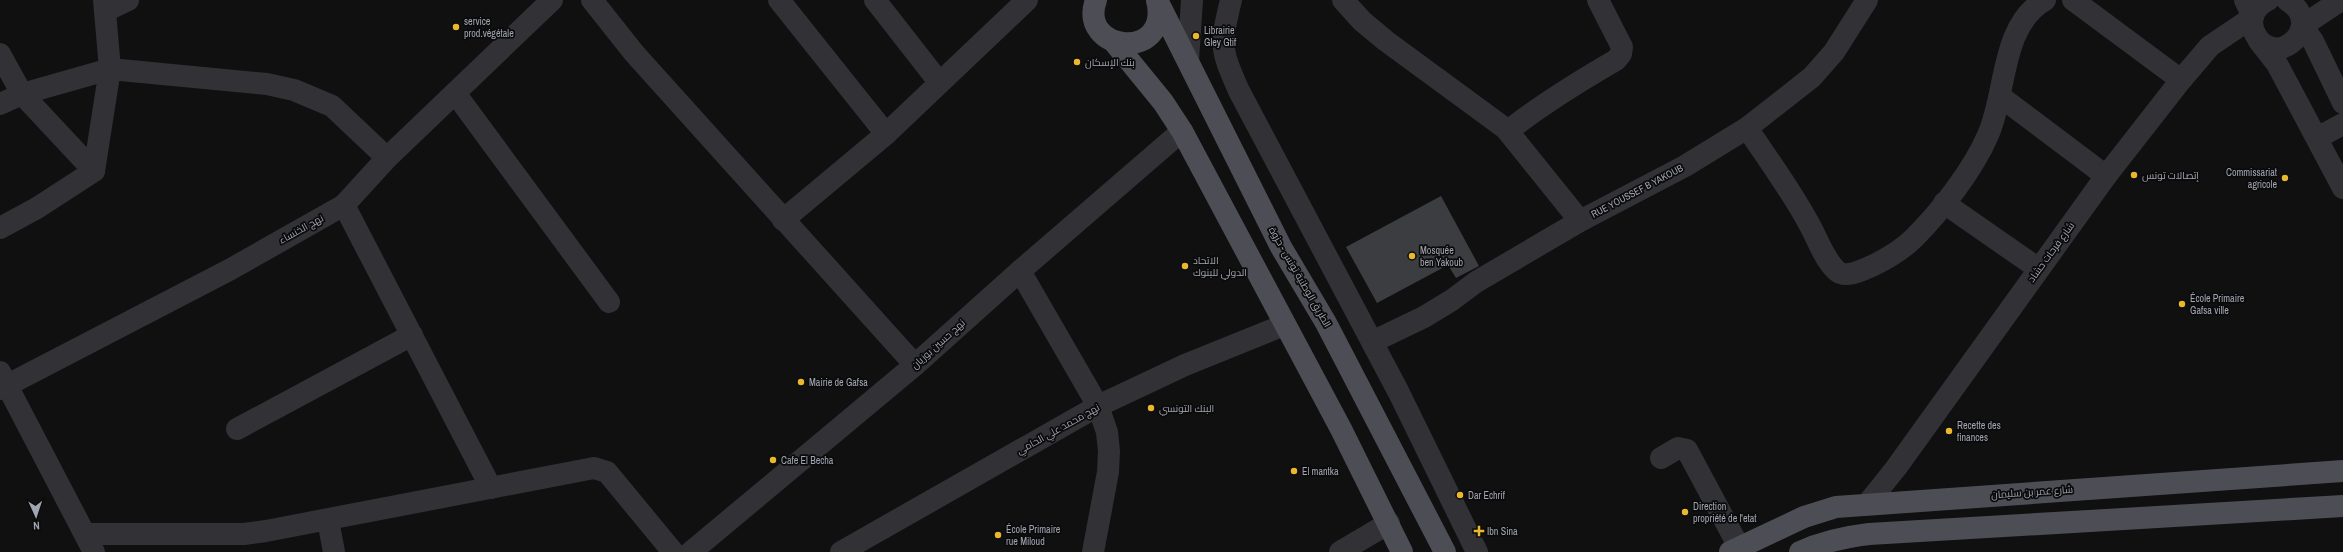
<svg xmlns="http://www.w3.org/2000/svg" width="2343" height="552" font-family="'Archivo Narrow',Cairo,sans-serif">
<rect width="100%" height="100%" fill="#101011"/>
<path fill="#3c3d41" d="M1441 196 1479 266 1456 278 1448 265 1377 303 1346 247Z"/>
<g fill="none" stroke-linecap="round" stroke-linejoin="round">
<g stroke="#313136" stroke-width="22">
<path d="M592 0 634 53 915 365"/>
<path d="M779 0 886 134 1027 0"/>
<path d="M875 0 939 82"/>
<path d="M1231 0C1220 46 1220 48 1239 91L1398 391 1477 552"/>
<path d="M1343 0 1362 21 1386 41 1506 129 1580 221"/>
<path d="M2073 0 2181 80"/>
<path d="M2268 0C2232 18 2265 64 2291 43 2297 39 2301 32 2302 25 2303 13 2296 6 2287 0"/>
<path d="M2341 0 2302 26 2313 41 2343 103"/>
<path d="M105 11 128 0"/>
<path d="M2259 41 2277 64 2343 188"/>
<path d="M0 54 22 94 94 171"/>
<path d="M1188 61 1192 0"/>
<path d="M455 93 609 302"/>
<path d="M2001 97 2106 176"/>
<path d="M0 104 22 94 110 69 267 84 294 90 332 106 387 158"/>
<path d="M1747 128C1768 159 1790 189 1808 222 1817 237 1824 260 1837 271 1846 279 1865 269 1874 265 1888 258 1903 249 1914 238 1941 211 1973 170 1988 135 2007 93 2000 26 2045 0"/>
<path d="M1508 131C1542 104 1578 82 1616 60L1621 54 1622 47 1598 0"/>
<path d="M2317 138 2343 124"/>
<path d="M1944 203 2039 269"/>
<path d="M344 205 491 488"/>
<path d="M783 220 886 134"/>
<path d="M0 228 37 208 94 171 110 69 104 0"/>
<path d="M1020 271 1098 406 1107 432 1109 451 1108 472 1093 552"/>
<path d="M1372 342 1424 317 1452 300 1476 282 1580 221 1685 166 1747 128 1812 77 1834 52 1867 0"/>
<path d="M0 372 94 552"/>
<path d="M0 389 231 269 344 205 387 158 552 0"/>
<path d="M237 429 412 335"/>
<path d="M1661 458 1678 448 1687 450 1739 547"/>
<path d="M1868 503 1896 468 2106 176 2181 80 2210 46 2253 17 2245 0"/>
<path d="M328 520 334 552"/>
<path d="M87 534H244L266 531 594 468 607 472 673 552"/>
<path d="M691 552 915 365 1020 271 1182 131"/>
<path d="M841 552 1098 406 1185 365 1284 325"/>
<path d="M1340 552 1389 523"/>
</g>
<g stroke="#4d4e55" stroke-width="22">
<path d="M1096 0C1077 53 1172 62 1157 0"/>
<path d="M1157 0 1281 247 1326 323 1445 552"/>
<path d="M1114 42 1163 102 1182 131 1341 429 1402 552"/>
<path d="M1730 552 1804 517 1836 507 2343 471"/>
<path d="M1800 552C1822 542 1844 537 1869 534L2343 506"/>
</g>
</g>
<g fill="#e9b82f" stroke="#0b0b0c" stroke-width="1.5">
<circle cx="456" cy="27" r="4"/>
<circle cx="1196" cy="36" r="4"/>
<circle cx="1077" cy="62" r="4"/>
<circle cx="2134" cy="175" r="4"/>
<circle cx="2285" cy="178" r="4"/>
<circle cx="1412" cy="256" r="4"/>
<circle cx="1185" cy="266" r="4"/>
<circle cx="2182" cy="304" r="4"/>
<circle cx="801" cy="382" r="4"/>
<circle cx="1151" cy="408" r="4"/>
<circle cx="1949" cy="431" r="4"/>
<circle cx="773" cy="460" r="4"/>
<circle cx="1294" cy="471" r="4"/>
<circle cx="1460" cy="495" r="4"/>
<circle cx="1685" cy="512" r="4"/>
<path d="M1477 525h4v4h4v4h-4v4h-4v-4h-4v-4h4z"/>
<circle cx="998" cy="535" r="4"/>
</g>
<g text-anchor="middle" dominant-baseline="central" stroke-width="3.5" stroke-linejoin="round" paint-order="stroke">
<g font-size="10" fill="#a1a5b1" stroke="#0b0b0c" text-anchor="start">
<text x="464" y="21">service<tspan x="464" dy="12">prod.végétale</tspan></text>
<text x="1204" y="30">Librairie<tspan x="1204" dy="12">Gley Gtif</tspan></text>
<text x="1085" y="62">بنك الإسكان</text>
<text x="2277" y="172" text-anchor="end">Commissariat<tspan x="2277" dy="12">agricole</tspan></text>
<text x="2142" y="175">إتصالات تونس</text>
<text x="1420" y="250">Mosquée<tspan x="1420" dy="12">ben Yakoub</tspan></text>
<text x="1193" y="260">الاتحاد<tspan x="1193" dy="12">الدولي للبنوك</tspan></text>
<text x="2190" y="298">École Primaire<tspan x="2190" dy="12">Gafsa ville</tspan></text>
<text x="809" y="382">Mairie de Gafsa</text>
<text x="1159" y="408">البنك التونسي</text>
<text x="1957" y="425">Recette des<tspan x="1957" dy="12">finances</tspan></text>
<text x="781" y="460">Cafe El Becha</text>
<text x="1302" y="471">El mantka</text>
<text x="1468" y="495">Dar Echrif</text>
<text x="1693" y="506">Direction<tspan x="1693" dy="12">propriété de l'etat</tspan></text>
<text x="1006" y="529">École Primaire<tspan x="1006" dy="12">rue Miloud</tspan></text>
<text x="1487" y="531">Ibn Sina</text>
</g>
<g font-size="10" fill="#a1a5b1" stroke="#0b0b0c">
<text transform="translate(1637 191) rotate(-28)">RUE YOUSSEF B YAKOUB</text>
<text transform="translate(301 229) rotate(-29)">نهج الخنساء</text>
<text transform="translate(2051 252) rotate(-54)">شارع فرحات حشاد</text>
<text transform="translate(1300 277) rotate(60)">الطريق الوطنية تونس - حزوة</text>
<text transform="translate(938 344) rotate(-42)">نهج حسين بوزيان</text>
<text transform="translate(1058 429) rotate(-29)">نهج محمد علي الحامي</text>
<text transform="translate(2032 492) rotate(-4)">شارع عمر بن سليمان</text>
</g>
</g>
<g transform="translate(36 516) rotate(177)" stroke="#0b0b0c" stroke-width="3" paint-order="stroke">
<path d="M0-3L7 15L0 10L-7 15Z" fill="#a1a5b1"/>
<text y="-6" font-size="11" font-weight="bold" text-anchor="middle" fill="#a1a5b1">N</text>
</g>
</svg>
